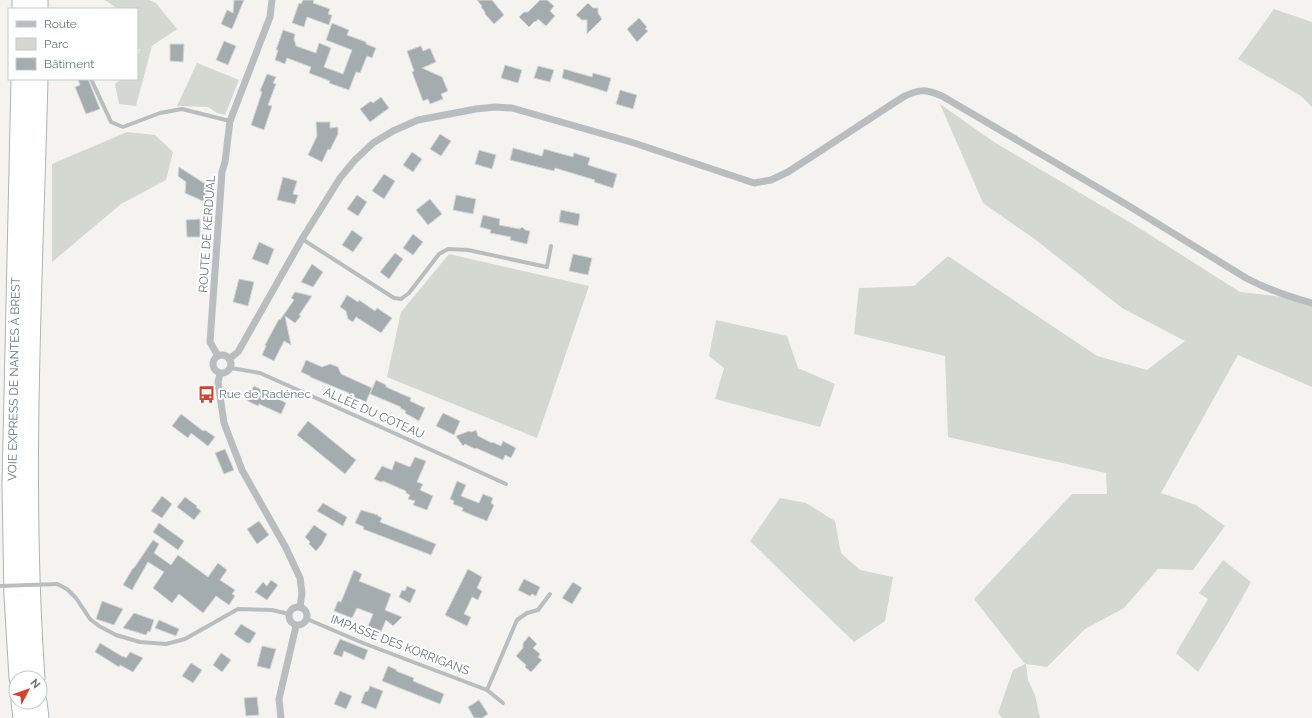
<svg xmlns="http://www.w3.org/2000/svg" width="1312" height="718" font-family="Raleway,sans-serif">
<rect width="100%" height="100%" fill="#f4f3f0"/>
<g fill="#d4d8d0">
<path d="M105 0H149L156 3 177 29 152 46 136 106 119 104 115 84 122 79H137V60L140 49H137V9H118Z"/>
<path d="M1274 9 1312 22V107L1301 96 1238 59Z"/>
<path d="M197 63 239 80 225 115 217 113 208 107 177 106Z"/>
<path d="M940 104 994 142 1136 226 1240 292 1293 298 1312 303V387L1238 355 1161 493 1196 505 1225 526 1193 570 1158 569 1124 608 1085 629 1047 667 1026 664 1028 680 1035 695 1040 718H1002L998 713 1013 670 1025 664 974 599 1072 494H1107L1106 473 948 437 945 356 854 334 859 288 914 286 948 256 1097 356 1147 370 1185 341 1122 308 1036 240 983 203Z"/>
<path d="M127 132 155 135 173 152 166 180 121 204 52 262V164Z"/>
<path d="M449 254 589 286 537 438 387 377 401 312Z"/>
<path d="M716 320 787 336 798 368 835 384 820 427 715 399 724 368 709 356Z"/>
<path d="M780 498 806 503 835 521 841 553 860 570 893 577 885 621 854 642 750 541Z"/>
<path d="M1223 560 1251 582 1228 623 1198 672 1176 653 1208 599 1199 593Z"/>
</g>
<g fill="#a3acaf" stroke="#d5d5d3">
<path d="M234 0H244L232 29 221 24 227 10 233 13Z"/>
<path d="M303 0H314L313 3 330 9 328 14 332 15 329 25 307 17 304 27 292 23 299 3 301 4Z"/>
<path d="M477 0H492L504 15 494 24 485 14V12L481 7 482 6Z"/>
<path d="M540 0H547L554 6 550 11 555 16 546 26 538 19 536 22 535 21 529 27 519 17 524 12H528Z"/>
<path d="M588 3 593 8H598V13L602 19 587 34V20H582L576 15Z"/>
<path d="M639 18 647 27 645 29 648 31 637 42 627 29Z"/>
<path d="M332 23 349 30 347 35 366 42V44L376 48 372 58 367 56 360 73 356 72 349 90 329 83 330 81 309 73 311 67 287 58 285 64 275 60 278 50H276L283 30 295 34 294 39 296 46 316 53 319 43 331 48 324 67 343 74 352 50 326 40Z"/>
<path d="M224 41 236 46 228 65 216 60Z"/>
<path d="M170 44H184L183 62 170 61Z"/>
<path d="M421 46 423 51 430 48 436 62 422 68 442 77 448 91 441 94 443 99 430 104 428 99 423 101 412 72 414 71 407 51Z"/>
<path d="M505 65 522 70 518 83 501 78Z"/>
<path d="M538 66 554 70 550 82 534 78Z"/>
<path d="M564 69 592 77 593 73 611 78 607 92 562 78Z"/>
<path d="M267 74 276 77 273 83 276 84 268 105 272 106 264 130 251 125 262 92 260 91Z"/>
<path d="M78 79H88L100 109 86 114 75 87 80 85Z"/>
<path d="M620 90 637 95 633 109 616 104Z"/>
<path d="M381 97 389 108 370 122 360 109 371 101 373 103Z"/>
<path d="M316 122H330V128L338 127V134L330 150 328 149 322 162 308 155 317 136Z"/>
<path d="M440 134 451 141 441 156 430 149Z"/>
<path d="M513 148 542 156 544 149 573 157 574 153 590 158 588 165 617 174 613 188 594 182 595 180 555 168 554 171 510 160Z"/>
<path d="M479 150 496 155 492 169 475 164Z"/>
<path d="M412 152 422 159 413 172 403 165Z"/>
<path d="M179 167 207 185 205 202 185 193 186 182 178 176Z"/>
<path d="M384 174 395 181 384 199 372 191Z"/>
<path d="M283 177 297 181 293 194 298 195 295 204 277 200Z"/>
<path d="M357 195 367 202 358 216 347 209Z"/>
<path d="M456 195 476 199 473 214 453 210Z"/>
<path d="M430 199 442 214 428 225 416 210Z"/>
<path d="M561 210 580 214 578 226 559 222Z"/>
<path d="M483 215 500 219 499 225 520 229 522 227 525 230 530 231 527 244 510 240 511 237 490 233 491 230 480 227Z"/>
<path d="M200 219V237H187L186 220Z"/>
<path d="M352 230 363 238 353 252 342 245Z"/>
<path d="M413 234 423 242 413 255 403 248Z"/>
<path d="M259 242 274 249 268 265 252 259Z"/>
<path d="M395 253 403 259 389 279 380 272Z"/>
<path d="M573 254 592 258 588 275 569 271Z"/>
<path d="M312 264 323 272 313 287 301 282Z"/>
<path d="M239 279 254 282 248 306 233 302Z"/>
<path d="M295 292 312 296 299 315 301 316 295 323 285 316 291 345 284 341 274 361 262 355 266 346 265 345 279 319 280 320 294 300 291 298Z"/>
<path d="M347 295 358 302 359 300 375 311 377 308 392 318 381 333 356 317 353 322 348 319 346 311 340 307Z"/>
<path d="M306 360 322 367 330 364 338 367 341 374 372 388 366 402 359 399 358 402 347 397 349 393 310 377V376L301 372Z"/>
<path d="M376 380 386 385V387L411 398 410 401 425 408 419 421 405 413 406 411 400 408 401 407 370 394Z"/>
<path d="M254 386 286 403 281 414 259 404 258 406 248 401 247 398Z"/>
<path d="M443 413 460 421 454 435 436 426Z"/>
<path d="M181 414 203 431 205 430 215 437 208 446 191 433 188 438 172 426Z"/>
<path d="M308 421 356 460 345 474 297 435Z"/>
<path d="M476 430 478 436 492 443V442L501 446 503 441 516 448 511 458 505 455 503 460 476 448 475 449 465 444 463 446 456 436 469 431 471 432Z"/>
<path d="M225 449 234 470 224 474 215 453Z"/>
<path d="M415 457 426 461 417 482 423 484 420 490 433 496 427 510 413 505 415 501 408 499 410 495 406 493V491L383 481 381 482 374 479 382 466 392 470 395 461 410 467Z"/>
<path d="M457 481 466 485 461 496 479 503 483 494 493 498 491 503 494 505 487 521 462 511 463 508 453 504 454 501 450 499Z"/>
<path d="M162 496 172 504 162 518 151 511Z"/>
<path d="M185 497 197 506 196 507 201 511 194 520 177 507Z"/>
<path d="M323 503 347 517 343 526 317 511Z"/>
<path d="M361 510 378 515V516L382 518 380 522 436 544 431 555 363 529 364 527 355 523Z"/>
<path d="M259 521 269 535 257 544 247 529Z"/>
<path d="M159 523 184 541 178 550 153 532Z"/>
<path d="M314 525 327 534 322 544 316 551 309 544 310 542 305 537Z"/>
<path d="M153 540 159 544 154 553 171 565 178 555 208 577 218 563 227 570 220 580 235 590 232 594 235 596 229 605 216 596 203 613 179 594 172 603 153 588 164 572 148 562 132 590 123 585 133 568H134Z"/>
<path d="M468 569 482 577 477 588 482 591 478 600 472 597 464 614 471 617 467 626 445 615Z"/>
<path d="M354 570 362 574 359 581 391 594 385 610 402 617 393 626 386 620 380 634 367 629 373 614 357 608 352 618 334 611 338 601 341 602Z"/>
<path d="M524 579 540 587 536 596 532 594 530 596 518 590Z"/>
<path d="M271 580 278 585 267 600 255 592 263 582 267 586Z"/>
<path d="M573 582 582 588 572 604 562 598Z"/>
<path d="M407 586 416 590 410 603 399 597 402 590 405 591Z"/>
<path d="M102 601 123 609 114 625 96 619Z"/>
<path d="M134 613 154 620 150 632 148 631 146 635 123 628Z"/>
<path d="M159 620 179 629 176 636 155 628Z"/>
<path d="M241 624 256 633 250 643H247L234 634Z"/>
<path d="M529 636 537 644 533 648 540 654 538 657 542 660 531 672 525 667 526 665 516 656 523 648V643Z"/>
<path d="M340 639 368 650 364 660 344 651 342 657 333 654Z"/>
<path d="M100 643 123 657V656L126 658 130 652 143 658 133 672 120 665 119 667 95 652Z"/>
<path d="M262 646 276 649 270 669 257 666Z"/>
<path d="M221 653 231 660 222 672 213 665Z"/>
<path d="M191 663 202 670 193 683 182 676Z"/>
<path d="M388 666 397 670 396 671 414 678 413 681 444 694 440 704 382 681Z"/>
<path d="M370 686 383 691 376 709 361 703 365 692 368 691Z"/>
<path d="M340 691 352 696 346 709 334 704Z"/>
<path d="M257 697 259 715 246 716 244 698Z"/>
<path d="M479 700 488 714 482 718H474L468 707Z"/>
</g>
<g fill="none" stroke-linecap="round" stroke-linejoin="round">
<defs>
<g id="trunk">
<path d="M22 0V9"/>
<path d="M38 0V9"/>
<path d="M19 678 14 596 12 485 21 79"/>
<path d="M35 678C21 479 33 278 38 79"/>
<path d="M21 702 23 718"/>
<path d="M37 702 39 718"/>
</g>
</defs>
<use href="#trunk" stroke="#aeb3b5" stroke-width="21"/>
<g stroke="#b8bec0" stroke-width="4">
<path d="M91 79 111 122 123 127 160 113 182 109 230 121"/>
<path d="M302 239 394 298 401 299 409 293 439 254 448 249 468 250 547 267 551 246"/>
<path d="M231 368 260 373 383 428 506 484"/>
<path d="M57 584 67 589 76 598 90 619 99 626 116 635 140 642 166 644 185 639 238 609 272 610 289 614"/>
<path d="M307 619 363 643 487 690 503 703"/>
<path d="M487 690 517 620 527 613 538 610 550 594"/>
</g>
<g stroke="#b8bec0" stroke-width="7">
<circle cx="222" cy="364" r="9"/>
<path d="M218 356 210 342 222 172 225 162 230 121 270 17 272 0"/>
<path d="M229 359 238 352 302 239 340 178 355 160 373 143 393 131 418 120 476 109 495 107 512 108 631 142 754 183 771 180 788 172 903 97C919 89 925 89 942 96L1124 203 1246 278C1267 289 1289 297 1312 303"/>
<path d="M220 374 218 382 224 423 242 470 286 548 300 578 302 593 300 607"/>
<circle cx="298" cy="616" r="9"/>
<path d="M281 718 279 699 296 626"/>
</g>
<use href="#trunk" stroke="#fff" stroke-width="19"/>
<path stroke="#b8bec0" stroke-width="4" d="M0 586 57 584"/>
</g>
<defs>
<symbol id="bus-bare" viewBox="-9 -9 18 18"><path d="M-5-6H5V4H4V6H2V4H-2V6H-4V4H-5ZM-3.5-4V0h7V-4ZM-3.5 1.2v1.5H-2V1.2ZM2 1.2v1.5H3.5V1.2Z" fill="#d6402e" stroke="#fff" stroke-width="2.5" paint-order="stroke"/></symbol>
</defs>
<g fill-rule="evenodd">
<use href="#bus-bare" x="194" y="382" width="25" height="25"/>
</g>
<g text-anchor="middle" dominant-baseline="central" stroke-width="4" stroke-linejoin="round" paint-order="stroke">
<g font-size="12" fill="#65777f" stroke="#fff">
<text transform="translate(207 234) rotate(-86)">ROUTE DE KERDUAL</text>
<text transform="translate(14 379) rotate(-89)">VOIE EXPRESS DE NANTES À BREST</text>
<text transform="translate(374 413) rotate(24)">ALLÉE DU COTEAU</text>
<text transform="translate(400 645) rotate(21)">IMPASSE DES KORRIGANS</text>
</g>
<g font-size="12" fill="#65777f" stroke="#fff" text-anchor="start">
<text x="219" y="394">Rue de Radénec</text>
</g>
</g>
<rect x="8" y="8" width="130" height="72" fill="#ffffff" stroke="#c1c9cc"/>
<rect x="16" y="21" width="20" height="6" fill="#b8bec0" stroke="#c1c9cc"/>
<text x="44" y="28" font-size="12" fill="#65777f">Route</text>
<rect x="16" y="38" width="20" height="12" fill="#d4d8d0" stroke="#c1c9cc"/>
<text x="44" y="48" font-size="12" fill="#65777f">Parc</text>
<rect x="16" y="58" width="20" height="12" fill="#a3acaf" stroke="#c1c9cc"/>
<text x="44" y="68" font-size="12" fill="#65777f">Bâtiment</text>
<g transform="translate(28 690) rotate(49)"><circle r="19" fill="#ffffff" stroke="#c1c9cc"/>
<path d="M0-3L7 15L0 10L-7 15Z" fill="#d6402e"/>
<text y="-6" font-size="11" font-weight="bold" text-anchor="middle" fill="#65777f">N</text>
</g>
</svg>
